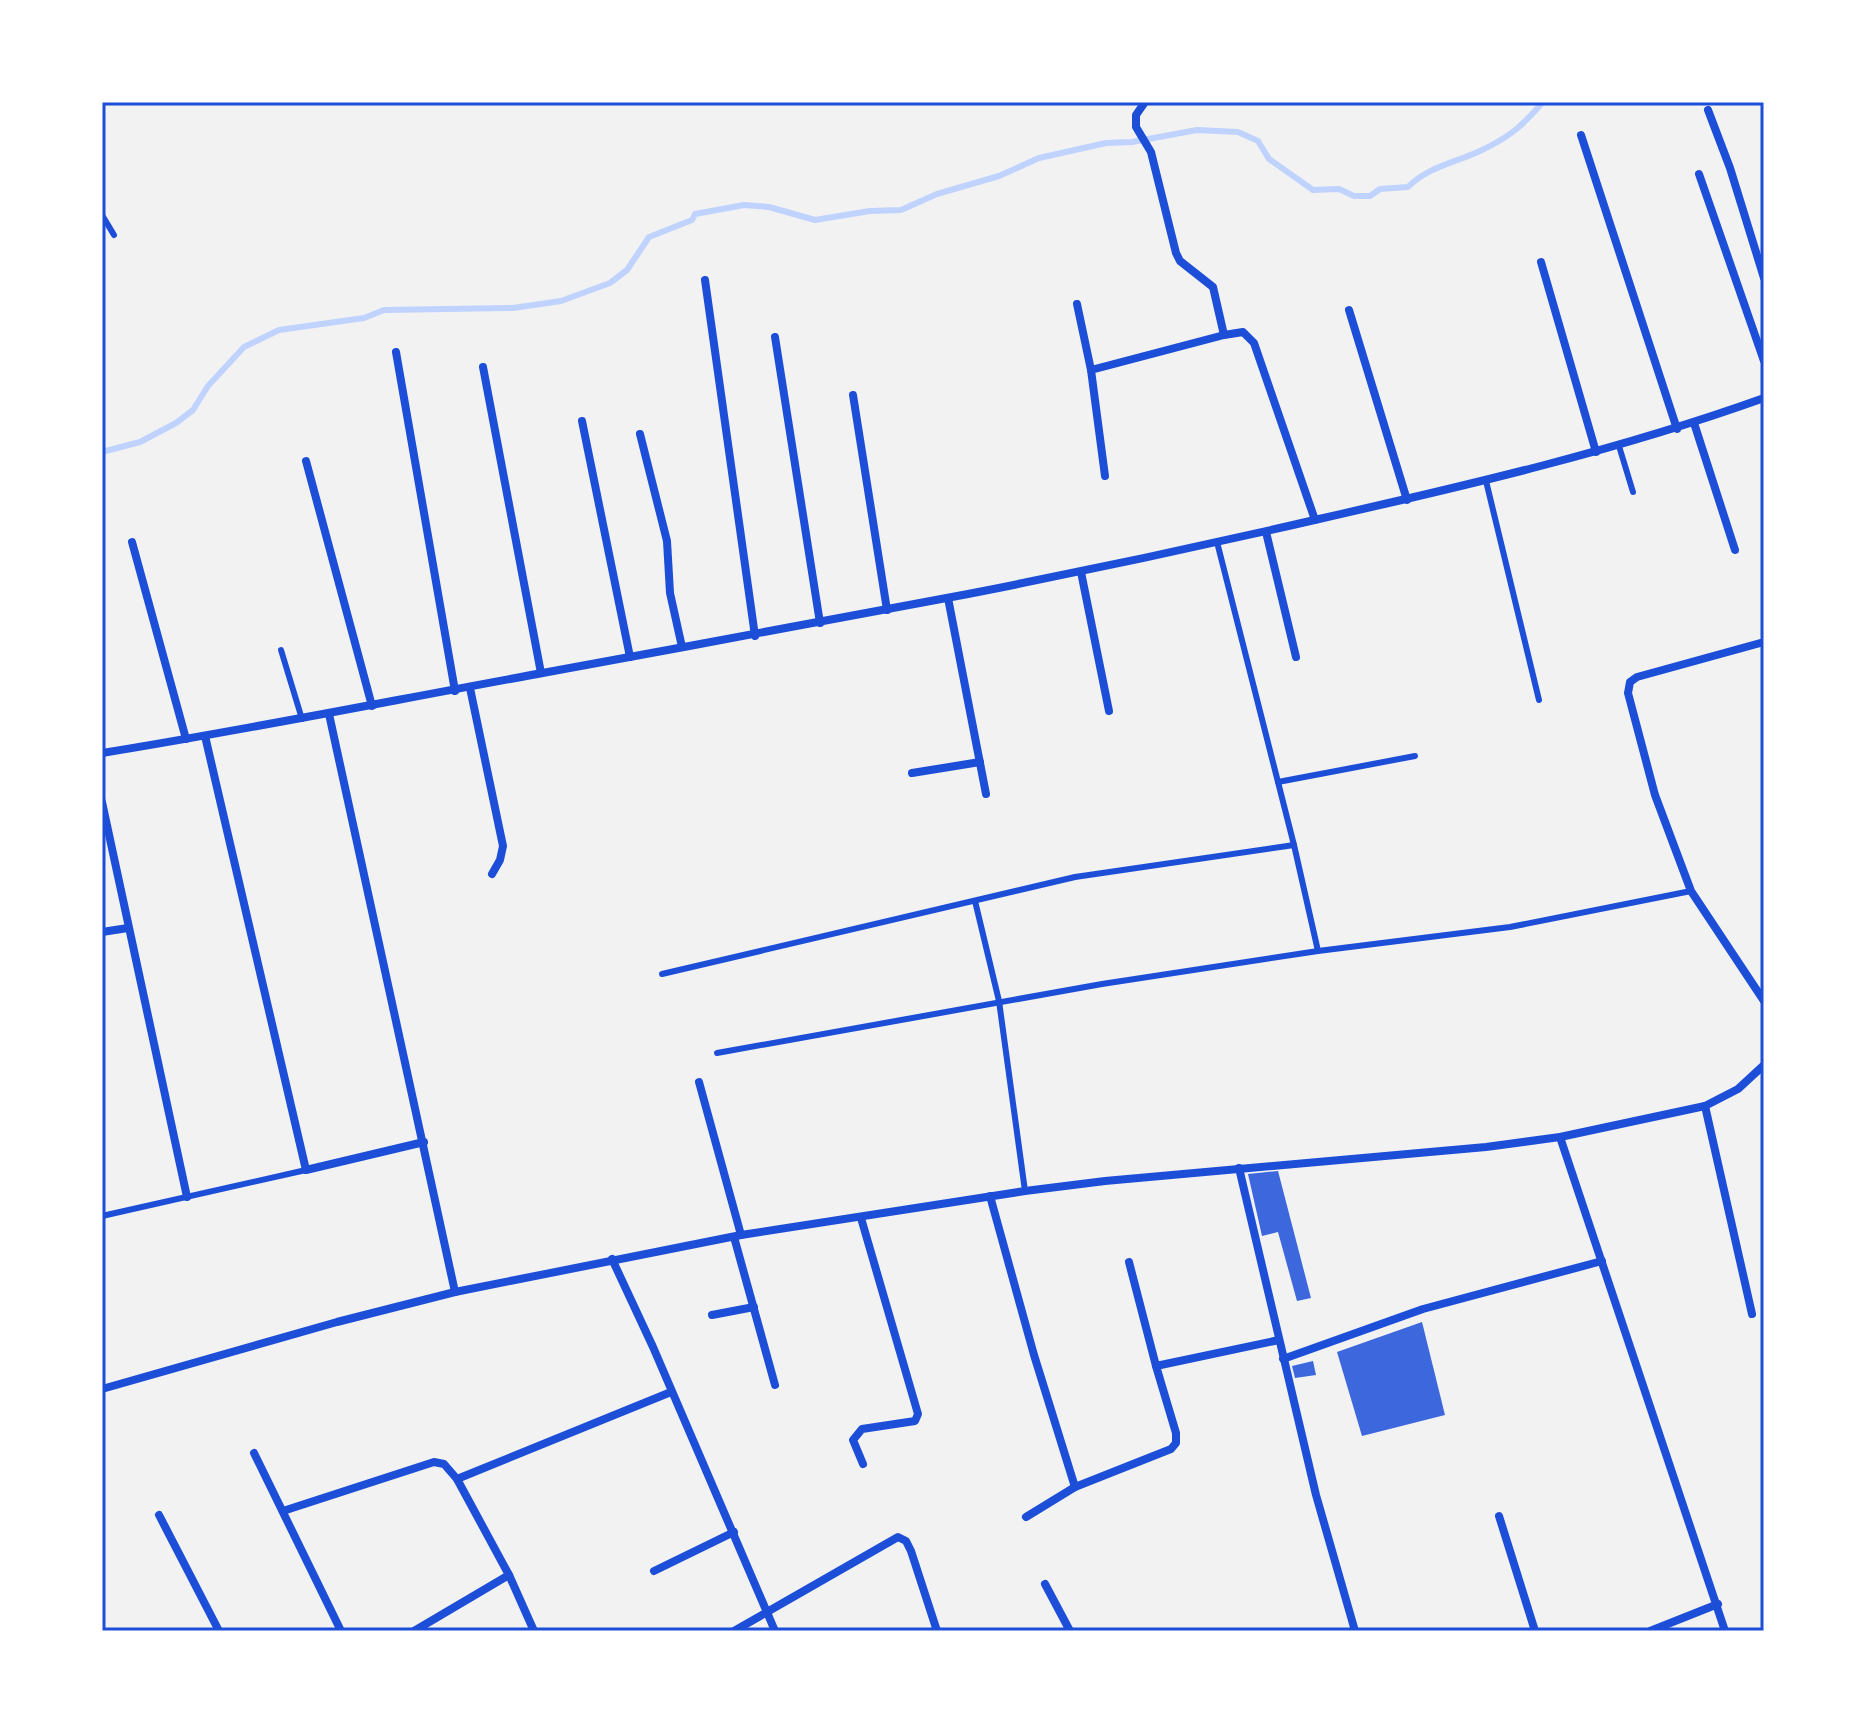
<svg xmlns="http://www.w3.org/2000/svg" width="1866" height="1733" font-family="Georgia,serif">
<rect width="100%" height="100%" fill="#f2f2f2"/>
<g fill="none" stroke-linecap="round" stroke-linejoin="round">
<path stroke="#bfd3fe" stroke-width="6" d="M102 452 140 442 176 423 193 410 208 386 244 347 279 330 364 318 384 310 513 308 561 301 610 283 627 270 649 237 692 220 695 214 744 205 769 207 815 220 870 211 901 210 937 194 999 176 1039 158 1106 143 1132 142 1197 130 1238 132 1258 141 1269 159 1313 190 1339 189 1354 196H1370L1380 189 1408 187C1428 167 1454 163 1480 151 1510 137 1522 126 1543 102"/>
</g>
<g fill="#3d67dc">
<path d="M1278 1171 1311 1298 1297 1301 1278 1232 1262 1236 1248 1174Z"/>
<path d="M1422 1322 1445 1415 1362 1436 1337 1352Z"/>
<path d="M1313 1361 1316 1375 1295 1378 1292 1366Z"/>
</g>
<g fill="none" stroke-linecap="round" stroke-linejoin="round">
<g stroke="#1d4ed8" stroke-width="6">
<path d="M102 215 114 235"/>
<path d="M1619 446 1633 492"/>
<path d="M1486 481 1539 700"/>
<path d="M1217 542 1294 845 1318 951"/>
<path d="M281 650 302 719"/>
<path d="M1278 782 1415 756"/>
<path d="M975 901 999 1001 1025 1191"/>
<path d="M662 974 1075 877 1294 845"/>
<path d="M717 1053 1102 984 1318 951 1510 927 1691 891"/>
<path d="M102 1216 306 1170"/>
</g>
<g stroke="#1d4ed8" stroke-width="8">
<path d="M1145 102 1136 115V127L1151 152 1176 253 1180 261 1213 287 1224 335 1243 332 1254 343 1315 520"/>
<path d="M1708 110 1730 168 1764 278"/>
<path d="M1581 135 1677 429"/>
<path d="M1699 174 1764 361"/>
<path d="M1541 262 1596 452"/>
<path d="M705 280 755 636"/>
<path d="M1077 304 1091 370"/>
<path d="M1349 310 1407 500"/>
<path d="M775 337 820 623"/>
<path d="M396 352 455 691"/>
<path d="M483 367 541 673"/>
<path d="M853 395 887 610"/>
<path d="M582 421 630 657"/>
<path d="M1694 423 1735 550"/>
<path d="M640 434 667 541 670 593 682 647"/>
<path d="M306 461 372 706"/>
<path d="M1105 476 1091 370 1224 335"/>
<path d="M1266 532 1296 657"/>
<path d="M132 542 186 739"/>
<path d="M1081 572 1109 711"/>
<path d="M948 598 986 794"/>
<path d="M1764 642 1637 677 1630 682 1628 693 1655 795 1691 891 1764 1001"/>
<path d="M470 688 503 846 500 860 492 874"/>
<path d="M329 714 455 1292"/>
<path d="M205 736 306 1170 424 1142"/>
<path d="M102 753C251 729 399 699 548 672 688 646 828 621 968 594 1085 571 1202 546 1319 519 1469 485 1619 450 1764 398"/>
<path d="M912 773 980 762"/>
<path d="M102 802 187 1197"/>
<path d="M102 932 128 928"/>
<path d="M699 1082 741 1235"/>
<path d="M1705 1106 1752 1314"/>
<path d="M1560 1137 1725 1631"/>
<path d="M1239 1168 1316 1495 1355 1631"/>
<path d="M990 1196 1034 1355 1075 1487"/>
<path d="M861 1218 918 1414 915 1421 862 1429 853 1440 863 1464"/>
<path d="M734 1237 775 1385"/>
<path d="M612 1259 653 1347 775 1631"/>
<path d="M1129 1262 1156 1366"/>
<path d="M712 1315 754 1307"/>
<path d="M1283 1359 1423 1309 1602 1261"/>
<path d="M102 1389 337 1322 455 1292 741 1235 1025 1191 1105 1181 1486 1147 1560 1137 1705 1106 1738 1089 1764 1065"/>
<path d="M254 1453 341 1631"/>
<path d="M457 1479 671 1392"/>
<path d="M283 1511 434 1462 444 1464 457 1479 509 1575 534 1631"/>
<path d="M159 1515 219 1631"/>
<path d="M1499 1516 1535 1631"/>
<path d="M1026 1517 1075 1487 1171 1449 1176 1443V1433L1156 1366 1279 1340"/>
<path d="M654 1571 734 1532"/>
<path d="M1045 1584 1070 1631"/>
<path d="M414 1631 509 1575"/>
<path d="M734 1631 898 1537 906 1541 911 1551 937 1631"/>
<path d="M1650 1631 1718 1604"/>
</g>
</g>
<rect width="1866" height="1733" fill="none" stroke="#ffffff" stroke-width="208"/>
<rect x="104" y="104" width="1658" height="1525" fill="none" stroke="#1d4ed8" stroke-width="3"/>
</svg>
